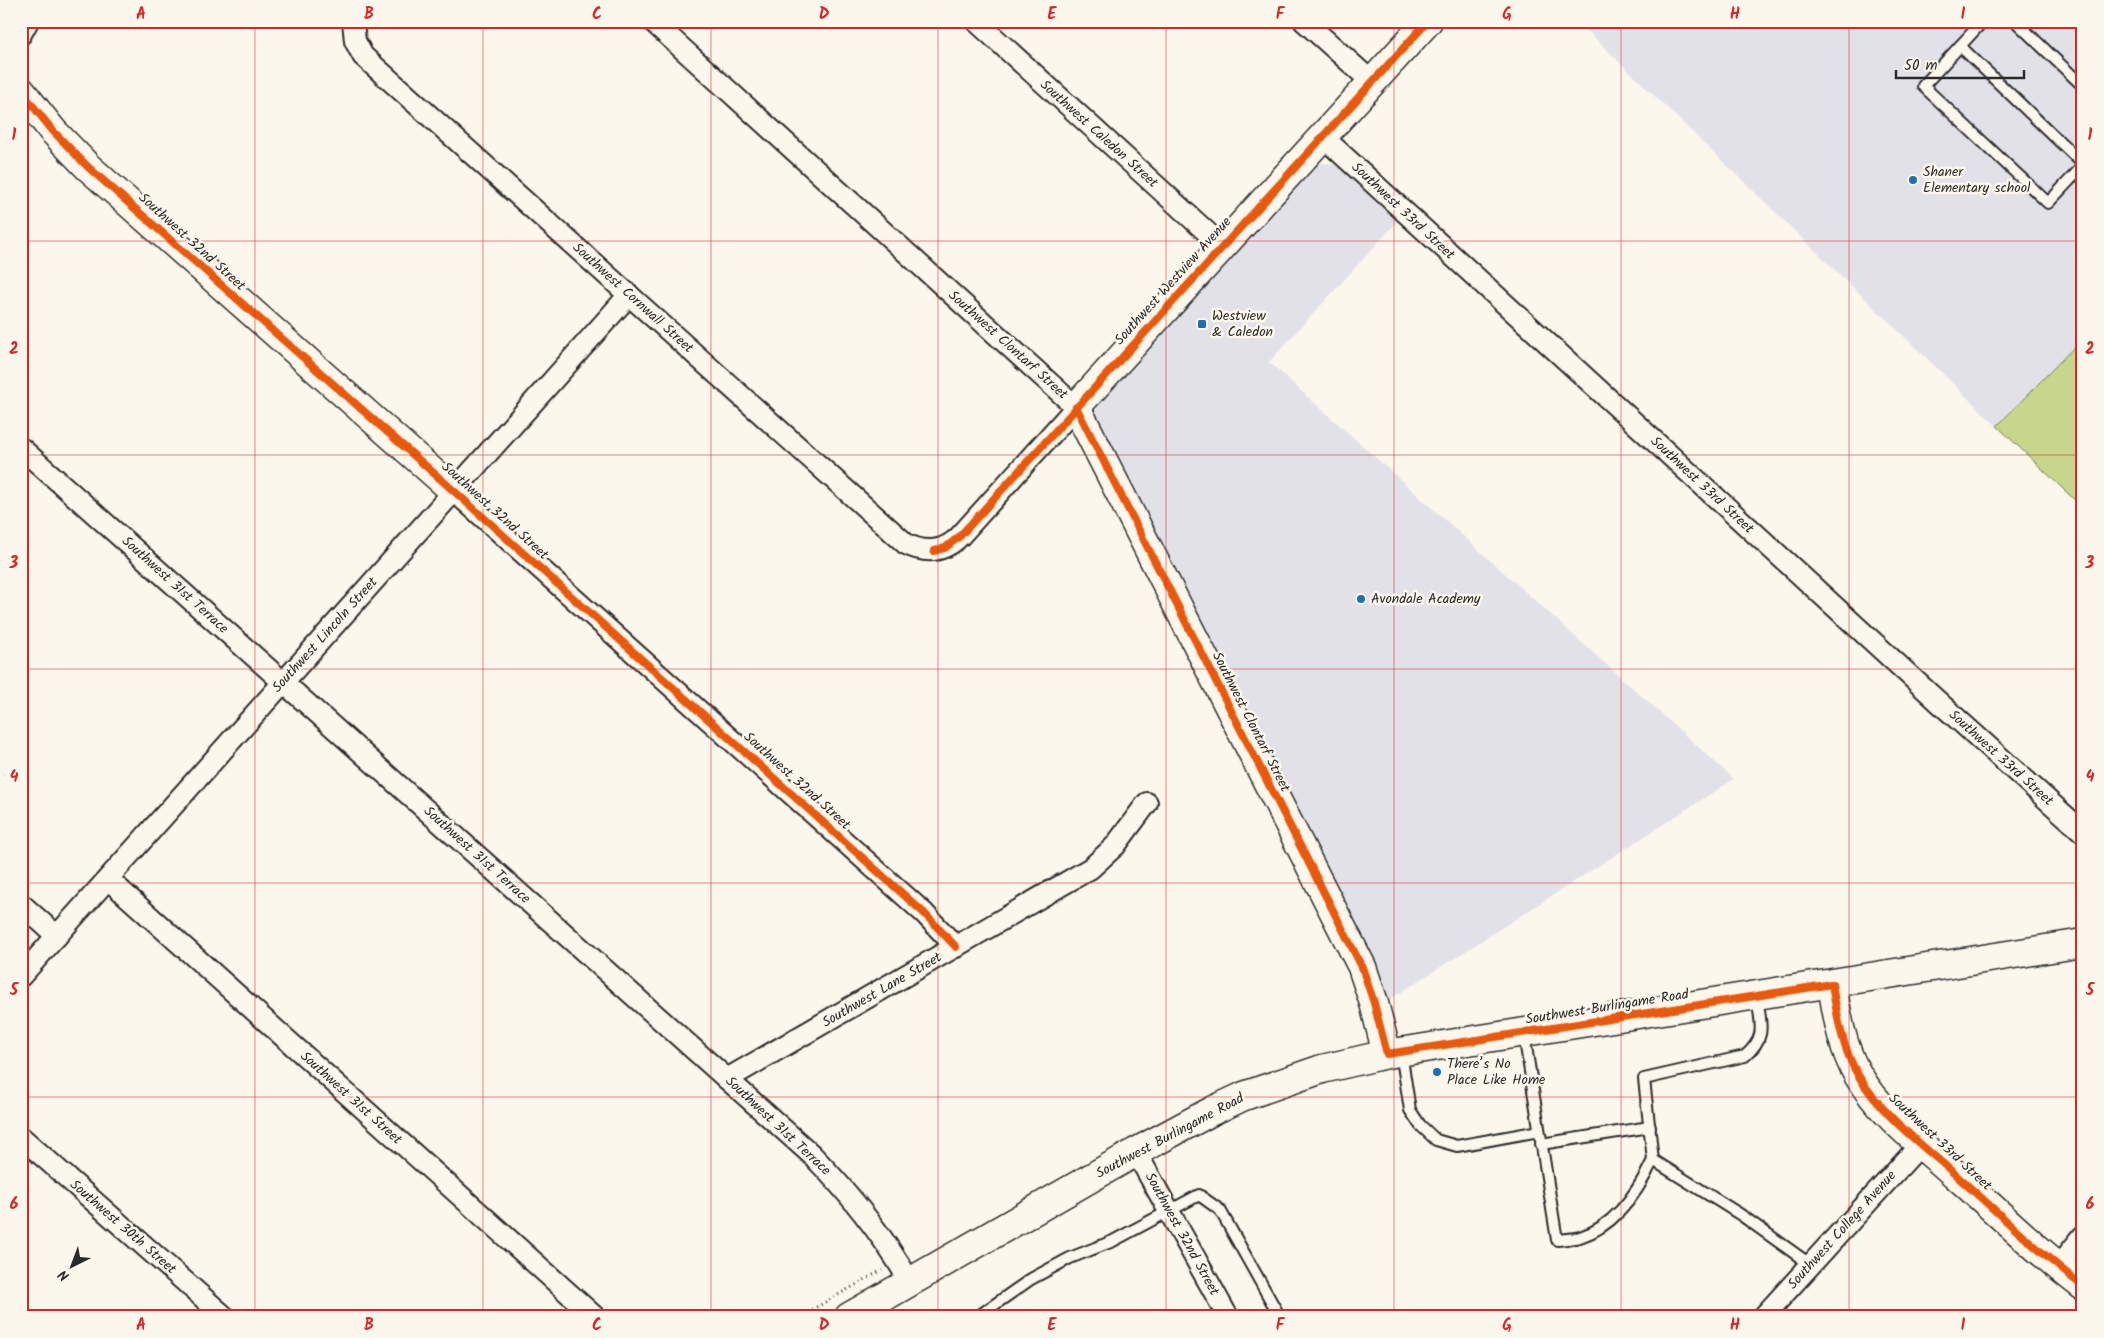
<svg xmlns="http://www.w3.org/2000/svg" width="2104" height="1338" font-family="Kalam,sans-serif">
<rect width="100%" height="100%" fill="#fbf7ec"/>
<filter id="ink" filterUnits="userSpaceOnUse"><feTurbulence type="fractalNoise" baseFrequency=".02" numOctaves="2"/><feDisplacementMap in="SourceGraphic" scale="10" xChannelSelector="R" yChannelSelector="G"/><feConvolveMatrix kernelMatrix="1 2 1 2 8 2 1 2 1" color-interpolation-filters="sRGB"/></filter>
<g filter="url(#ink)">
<g fill="#e2e1e8">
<path d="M1580 21H2083V338L1997 426 1579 23Z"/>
<path d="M1322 163 1335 164 1397 222 1269 362 1734 779 1386 1002 1381 974 1096 418 1097 406 1108 391 1307 171Z"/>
</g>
<path fill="#c6d78b" stroke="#78815b" d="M2083 338V508L1997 426Z"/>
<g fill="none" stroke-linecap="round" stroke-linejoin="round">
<defs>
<g id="lane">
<path d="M1983 21 1923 86 2048 203 2083 166"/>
<path d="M2015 21 2083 86"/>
<path d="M1960 46 2083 164"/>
<path d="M1757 996C1760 1024 1768 1036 1745 1056L1644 1079 1653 1160 1741 1215 1811 1265"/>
<path d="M1524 1034 1557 1240C1565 1239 1573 1239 1580 1237 1616 1226 1638 1192 1653 1160"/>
<path d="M1401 1052 1410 1110 1420 1125 1436 1140 1457 1146 1539 1131"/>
<path d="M1541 1144 1650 1127"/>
<path d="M977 1317 1031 1279 1070 1258 1113 1241 1199 1195 1220 1210 1280 1317"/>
</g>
<g id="street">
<path d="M353 21 355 41 363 56 906 544C926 554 944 552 960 536L1076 407 652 21"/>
<path d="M976 21 1222 246"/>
<path d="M1304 21 1372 82"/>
<path d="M21 34 28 21"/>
<path d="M1322 136 1943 706 2083 832"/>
<path d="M21 448 812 1155C850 1194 883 1235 910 1282"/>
<path d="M454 491 924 913 956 947"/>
<path d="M108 879 595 1317"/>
<path d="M21 904 57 936"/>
<path d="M21 976 629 295"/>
<path d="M727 1079 1091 868 1115 846 1147 803"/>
<path d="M21 1137 225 1317"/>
<path d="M1136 1152 1228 1317"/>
<path d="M2058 1267 2083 1236"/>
<path d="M1763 1317 1921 1144"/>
</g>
<g id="secondary">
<path d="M21 91 53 131 88 167 454 491"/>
<path d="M1832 984C1837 1015 1842 1048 1858 1075 1882 1116 1924 1146 1959 1178 2000 1214 2039 1253 2083 1286"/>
<path d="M1387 1054 1374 1003 1362 967 1076 407 1428 21"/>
<path d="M849 1317 1136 1152 1212 1111 1244 1096 1322 1069 1387 1054 2083 943"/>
</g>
</defs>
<use href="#lane" stroke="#2b2b2b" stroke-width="14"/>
<use href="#street" stroke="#2b2b2b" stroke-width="24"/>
<use href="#secondary" stroke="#2b2b2b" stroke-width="31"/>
<g stroke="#2b2b2b" stroke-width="3" stroke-dasharray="1 4" stroke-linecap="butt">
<path d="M799 1317 882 1270"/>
<path d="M1737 1317V1316"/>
</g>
<use href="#lane" stroke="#fbf7ec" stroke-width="10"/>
<use href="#street" stroke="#fbf7ec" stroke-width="20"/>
<use href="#secondary" stroke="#fbf7ec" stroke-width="28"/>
<defs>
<g id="cycleway">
<path d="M21 91 53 131 88 167 454 491 924 913 956 947"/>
<path d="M1076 407 1362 967 1374 1003 1387 1054 1832 984C1837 1015 1842 1048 1858 1075 1882 1116 1924 1146 1959 1178 2000 1214 2039 1253 2083 1286"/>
<path d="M934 551 945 548 960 536 1428 21"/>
</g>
</defs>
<use href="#cycleway" stroke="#fbf7ec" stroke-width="11"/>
<use href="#cycleway" stroke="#e8590c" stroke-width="8"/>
</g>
</g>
<path fill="none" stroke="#d62828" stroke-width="1" stroke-opacity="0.55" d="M255 21V1317M483 21V1317M711 21V1317M938 21V1317M1166 21V1317M1394 21V1317M1621 21V1317M1849 21V1317M21 241H2083M21 455H2083M21 669H2083M21 883H2083M21 1097H2083"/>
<g fill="#1f6fb2" stroke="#fbf7ec" stroke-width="2">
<circle cx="1913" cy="180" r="5"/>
<rect x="1197" y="319" width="10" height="10" rx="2.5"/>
<circle cx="1361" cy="599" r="5"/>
<circle cx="1437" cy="1072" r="5"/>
</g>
<g text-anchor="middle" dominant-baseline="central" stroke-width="5" stroke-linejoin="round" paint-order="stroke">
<g font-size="14" fill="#2b2b2b" stroke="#fbf7ec">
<text transform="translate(1099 134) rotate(42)">Southwest Caledon Street</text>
<text transform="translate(1403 211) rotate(43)">Southwest 33rd Street</text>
<text transform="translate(192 242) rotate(42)">Southwest 32nd Street</text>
<text transform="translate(1173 281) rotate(-48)">Southwest Westview Avenue</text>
<text transform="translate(633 298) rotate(42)">Southwest Cornwall Street</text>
<text transform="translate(1008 345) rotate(42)">Southwest Clontarf Street</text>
<text transform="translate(1702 485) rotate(43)">Southwest 33rd Street</text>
<text transform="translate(495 511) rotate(42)">Southwest 32nd Street</text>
<text transform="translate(175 585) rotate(42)">Southwest 31st Terrace</text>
<text transform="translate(325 635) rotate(-48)">Southwest Lincoln Street</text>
<text transform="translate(1251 722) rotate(63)">Southwest Clontarf Street</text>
<text transform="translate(2001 758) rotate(42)">Southwest 33rd Street</text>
<text transform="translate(797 781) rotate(42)">Southwest 32nd Street</text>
<text transform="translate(477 855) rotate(42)">Southwest 31st Terrace</text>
<text transform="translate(882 990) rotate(-30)">Southwest Lane Street</text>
<text transform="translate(1607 1007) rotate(-9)">Southwest Burlingame Road</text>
<text transform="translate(351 1098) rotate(42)">Southwest 31st Street</text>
<text transform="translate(778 1126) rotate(43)">Southwest 31st Terrace</text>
<text transform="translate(1170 1136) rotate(-28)">Southwest Burlingame Road</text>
<text transform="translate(1940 1142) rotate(43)">Southwest 33rd Street</text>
<text transform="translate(123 1227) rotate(41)">Southwest 30th Street</text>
<text transform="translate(1842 1230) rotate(-48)">Southwest College Avenue</text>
<text transform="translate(1182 1234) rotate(61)">Southwest 32nd Street</text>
</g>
<g font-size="14" fill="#2b2b2b" stroke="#fbf7ec" text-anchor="start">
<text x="1923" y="172">Shaner<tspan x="1923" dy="16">Elementary school</tspan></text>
<text x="1212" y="316">Westview<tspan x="1212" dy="16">&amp; Caledon</tspan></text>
<text x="1371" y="599">Avondale Academy</text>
<text x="1447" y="1064">There’s No<tspan x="1447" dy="16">Place Like Home</tspan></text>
</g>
</g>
<rect width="2104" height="1338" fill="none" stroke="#fbf7ec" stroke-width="55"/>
<g transform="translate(72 1266) rotate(222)" stroke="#fbf7ec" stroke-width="4" paint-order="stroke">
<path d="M0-4L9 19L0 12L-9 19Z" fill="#2b2b2b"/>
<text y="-8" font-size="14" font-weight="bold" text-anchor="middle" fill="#2b2b2b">N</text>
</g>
<path d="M1896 70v8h128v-8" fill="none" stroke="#2b2b2b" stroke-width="2.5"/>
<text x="1904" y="70" font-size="15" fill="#2b2b2b" stroke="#fbf7ec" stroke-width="4" paint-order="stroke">50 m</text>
<rect x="28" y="28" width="2048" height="1282" fill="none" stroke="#d62828" stroke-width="2"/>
<g font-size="16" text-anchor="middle" font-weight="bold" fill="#d62828">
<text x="141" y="19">A</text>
<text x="369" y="19">B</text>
<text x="597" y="19">C</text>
<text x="824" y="19">D</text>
<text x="1052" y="19">E</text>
<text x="1280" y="19">F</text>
<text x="1507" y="19">G</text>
<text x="1735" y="19">H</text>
<text x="1963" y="19">I</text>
<text x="14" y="140">1</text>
<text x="2090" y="140">1</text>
<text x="14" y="354">2</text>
<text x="2090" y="354">2</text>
<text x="14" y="568">3</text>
<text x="2090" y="568">3</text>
<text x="14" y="782">4</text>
<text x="2090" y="782">4</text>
<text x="14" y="995">5</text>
<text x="2090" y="995">5</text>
<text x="14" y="1209">6</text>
<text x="2090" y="1209">6</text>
<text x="141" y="1330">A</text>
<text x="369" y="1330">B</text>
<text x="597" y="1330">C</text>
<text x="824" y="1330">D</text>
<text x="1052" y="1330">E</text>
<text x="1280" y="1330">F</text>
<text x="1507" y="1330">G</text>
<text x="1735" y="1330">H</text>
<text x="1963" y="1330">I</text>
</g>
</svg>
